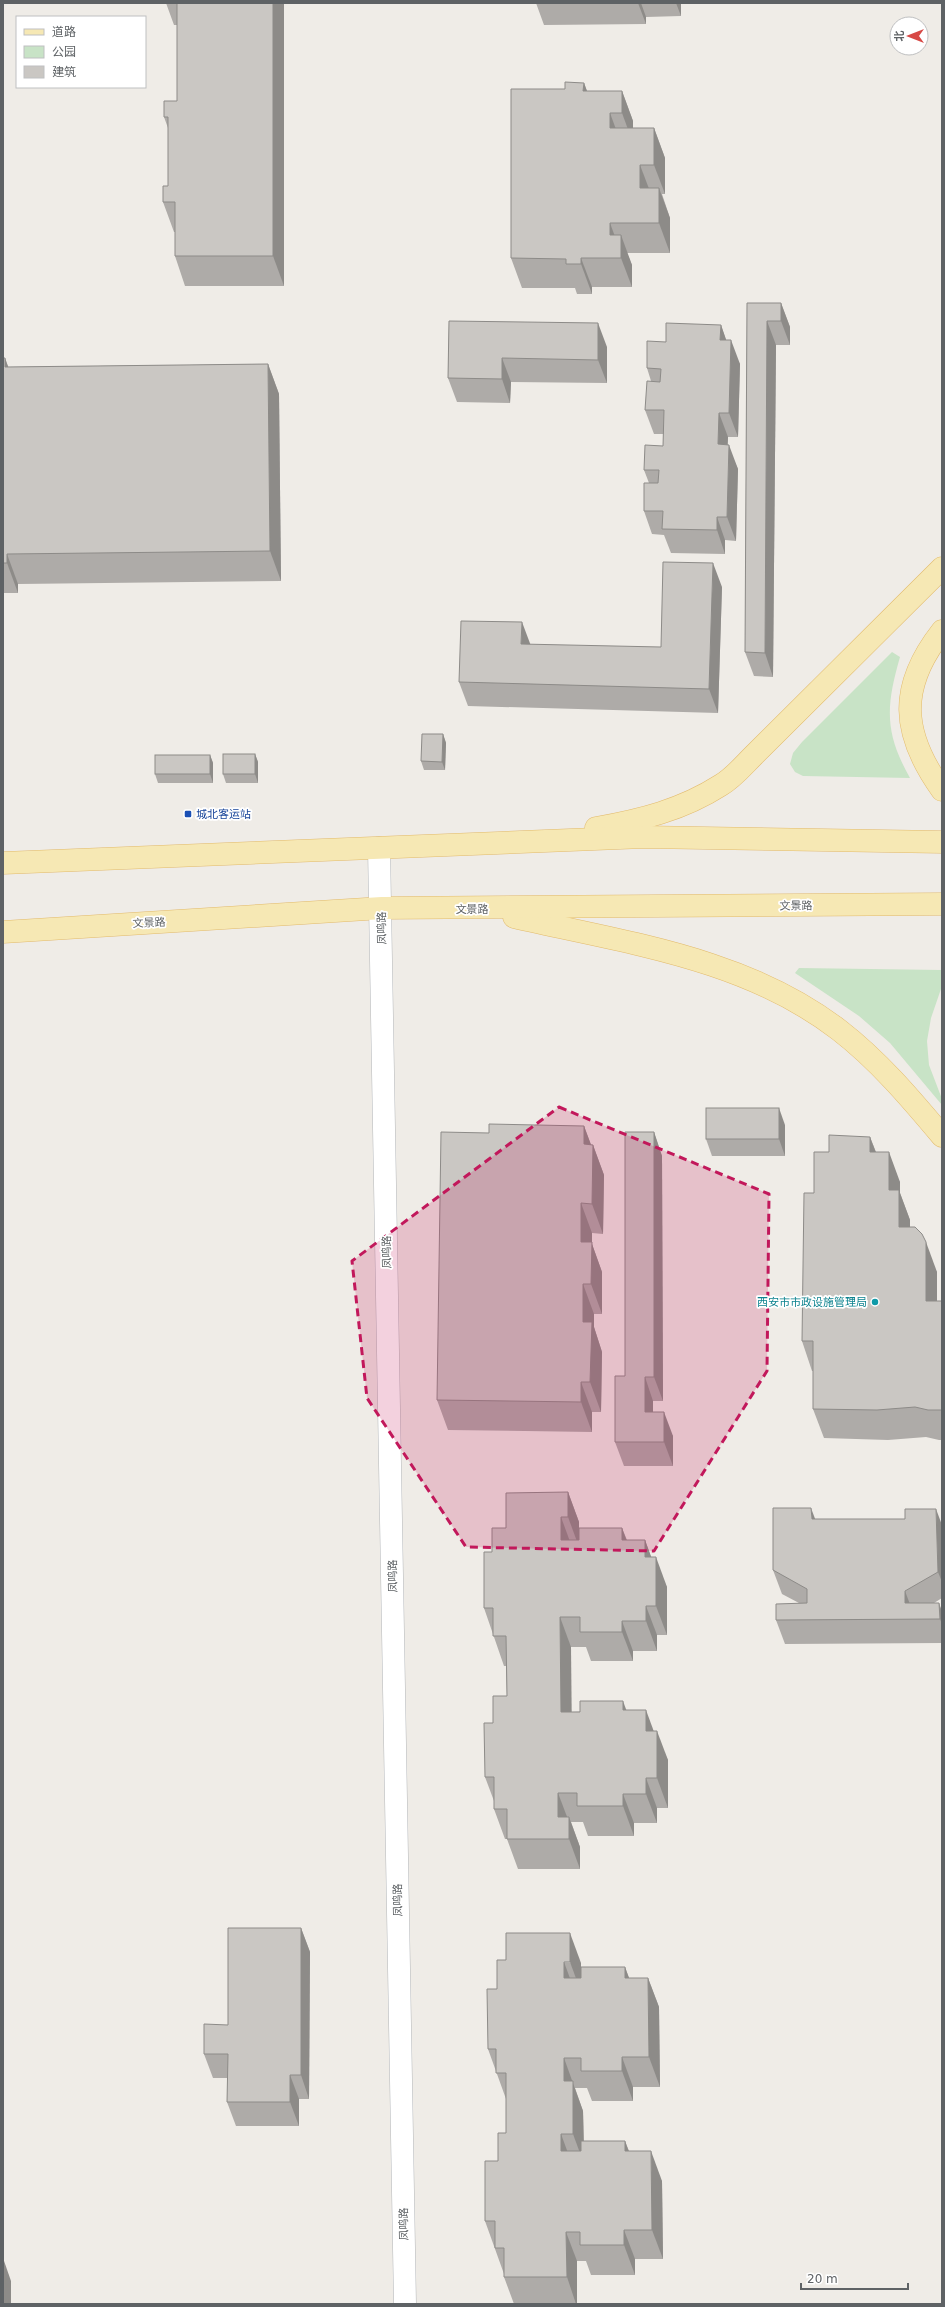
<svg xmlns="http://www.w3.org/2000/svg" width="945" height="2307" font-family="'DejaVu Sans','Noto Sans SC',sans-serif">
<rect width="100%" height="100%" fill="#efece7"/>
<g fill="#c8e3c6">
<path d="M892 652 900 657C886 706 884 732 910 778L803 776 795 772 790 764 793 753 802 742Z"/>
<path d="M799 968 942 970V986L931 1018 927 1041 929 1065 942 1099V1105L890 1043 859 1016 795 973Z"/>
</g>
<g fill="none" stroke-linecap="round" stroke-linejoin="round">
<defs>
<path id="minor" d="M379 848 405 2304"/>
<g id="major">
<path d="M942 631C898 687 901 733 942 790"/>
<path d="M596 828C641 820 682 810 721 785 733 778 743 766 753 756L942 568"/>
<path d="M3 863 644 837 942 842"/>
<path d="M514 917C626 943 746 958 839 1030 878 1060 911 1099 942 1136"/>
<path d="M3 932 382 908 942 904"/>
</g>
</defs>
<use href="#minor" stroke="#b4b7ba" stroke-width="23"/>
<use href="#major" stroke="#e2ba6c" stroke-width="23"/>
<use href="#minor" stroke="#fff" stroke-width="22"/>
<use href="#major" stroke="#f6e8b4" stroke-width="22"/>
</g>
<g fill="#aeaba8">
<path d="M166 3H284V286H185L175 256V232H174L163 202 168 186V128L164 117 177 101V25H174Z"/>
<path d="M536 3H681V16L646 17V24L544 25Z"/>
<path d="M584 83 587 91H622L633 121V128H654L665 158V194H662L670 218V253H627L632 265V287H592V294H577L575 288H522L511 258 565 89Z"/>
<path d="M747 303H781L790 327V345H776L773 677 754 676 745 652Z"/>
<path d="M449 321 607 347V383L511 382 510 403 457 402 448 378Z"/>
<path d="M721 325 726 340 740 364 738 437H728L727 445 738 469 736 541 725 540V554L671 553 664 535 652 534 644 511 649 483 644 470 663 446 664 434H654L645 410 651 381 647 368 666 342Z"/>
<path d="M3 358H5L8 367 268 364 279 394 281 581 18 584V593H3Z"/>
<path d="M722 587 718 713 468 706 459 682 661 647Z"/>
<path d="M443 734 446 743 445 770H424L421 761Z"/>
<path d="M255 754 258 762V783H226L223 774Z"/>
<path d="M210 755 213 763V783H158L155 774Z"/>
<path d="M785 1125V1156H712L706 1139Z"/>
<path d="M584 1126 591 1145H593L604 1175 603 1234 592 1233V1244L602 1272V1314H594V1327L602 1352 601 1412H592V1432L448 1430 437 1400 489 1133Z"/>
<path d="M654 1132 662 1156 663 1401H653V1412L673 1436V1466H624L615 1442 625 1376Z"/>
<path d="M870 1137 876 1152 900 1182V1193L910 1220V1227L937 1272V1301H942V1440H939L926 1437 888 1440 824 1438 813 1409V1371H812L802 1341 814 1193Z"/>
<path d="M568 1492 579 1522V1528H622L627 1540H645L651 1557 667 1587V1635H657V1651H633V1661H591L586 1647H571V1712L626 1710 653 1731 668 1760V1808H657V1823H634V1836H588L583 1822H571L580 1847V1869H518L507 1839H505L494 1809V1801L485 1777 493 1723 507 1696 506 1666H504L484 1608 492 1552 506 1528Z"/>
<path d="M815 1519 942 1525V1598L934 1603H939L942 1612V1643L785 1644 776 1620 799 1603 782 1594 773 1570Z"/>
<path d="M301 1928 310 1952 309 2099H299V2126H236L227 2102 228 2078H213L204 2054 228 2025Z"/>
<path d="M497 1960 581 1963V1978L625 1967 629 1978H648L659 2007 660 2087H633V2101H592L587 2088H575L583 2111 584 2141H625L629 2151 662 2181 663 2259H635V2275H591L586 2261H577V2304H514L504 2277V2274L485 2221 498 2161 506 2133V2099L488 2049 497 1989Z"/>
</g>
<g fill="#8d8b88">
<path d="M273 3H284V286L273 256Z"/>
<path d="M638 3H641L646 17V24Z"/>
<path d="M676 3H681V16Z"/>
<path d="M584 83 595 113 583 91Z"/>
<path d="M622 91 633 121V143L622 113Z"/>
<path d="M610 113 621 143 610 128Z"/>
<path d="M654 128 665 158V194L654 165Z"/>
<path d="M640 165 651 194 640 188Z"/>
<path d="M659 188 670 218V253L659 223Z"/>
<path d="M610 223 621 253 610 235Z"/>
<path d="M621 235 632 265V287L621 258Z"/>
<path d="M581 258 592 287V294L581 264Z"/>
<path d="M781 303 790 327V345L781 321Z"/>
<path d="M767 321 776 345 773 677 765 653Z"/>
<path d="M598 323 607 347V383L598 360Z"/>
<path d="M721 325 729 348 720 340Z"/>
<path d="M731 340 740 364 738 437 729 413Z"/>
<path d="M5 358 16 388 5 367Z"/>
<path d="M502 358 511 382 510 403 502 379Z"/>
<path d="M268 364 279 394 281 581 270 551Z"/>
<path d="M719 413 728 437 727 468 718 444Z"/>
<path d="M729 445 738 469 736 541 727 517Z"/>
<path d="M717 517 725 540V554L717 530Z"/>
<path d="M7 554 18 584V593L7 563Z"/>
<path d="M713 563 722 587 718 713 709 689Z"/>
<path d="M522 622 531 646 521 644Z"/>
<path d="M443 734 446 743 445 770 442 762Z"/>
<path d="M255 754 258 762V783L255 774Z"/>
<path d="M210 755 213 763V783L210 774Z"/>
<path d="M779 1108 785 1125V1156L779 1139Z"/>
<path d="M584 1126 593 1150V1145L604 1175 603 1234 592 1204 584 1144Z"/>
<path d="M654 1132 662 1156 663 1401 654 1377Z"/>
<path d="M870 1137 881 1166 870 1152Z"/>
<path d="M889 1152 900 1182V1193L910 1220V1256L899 1227 889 1190Z"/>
<path d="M581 1203 592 1233V1244L602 1272V1314L591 1284 581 1242Z"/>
<path d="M926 1242 937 1272V1331L926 1301Z"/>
<path d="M583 1284 594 1314V1327L602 1352 601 1412 590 1382 583 1322Z"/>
<path d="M645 1377 653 1401V1436L645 1412Z"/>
<path d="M581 1382 592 1412V1432L581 1402Z"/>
<path d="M664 1412 673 1436V1466L664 1442Z"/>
<path d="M568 1492 579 1522V1547L568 1517Z"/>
<path d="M811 1508 820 1532 812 1519Z"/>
<path d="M936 1509 942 1525V1582L938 1572Z"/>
<path d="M561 1517 572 1547 561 1540Z"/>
<path d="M622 1528 633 1558 622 1540Z"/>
<path d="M645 1540 656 1570 645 1557Z"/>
<path d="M656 1557 667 1587V1635L656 1606Z"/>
<path d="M905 1591 914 1615 905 1603Z"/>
<path d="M939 1603 942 1612V1624L940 1619Z"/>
<path d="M646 1606 657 1635V1651L646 1621Z"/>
<path d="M560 1617 571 1647 572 1742 561 1712Z"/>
<path d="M622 1621 633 1651V1661L622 1632Z"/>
<path d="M623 1701 634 1731 623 1710Z"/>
<path d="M646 1710 657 1740 646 1731Z"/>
<path d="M657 1731 668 1760V1808L657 1778Z"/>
<path d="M646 1778 657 1808V1823L646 1794Z"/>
<path d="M558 1793 569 1822 558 1817Z"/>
<path d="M623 1794 634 1823V1836L623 1806Z"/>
<path d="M569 1817 580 1847V1869L569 1839Z"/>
<path d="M301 1928 310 1952 309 2099 301 2075Z"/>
<path d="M570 1933 581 1963V1992L570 1962Z"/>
<path d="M564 1962 575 1992 564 1978Z"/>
<path d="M625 1967 636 1997 625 1978Z"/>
<path d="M648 1978 659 2007 660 2087 649 2057Z"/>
<path d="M622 2057 633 2087V2101L622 2071Z"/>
<path d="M564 2058 583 2111 584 2164 573 2134 564 2081Z"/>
<path d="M290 2075 299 2099V2126L290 2102Z"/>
<path d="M561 2134 572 2164 561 2151Z"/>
<path d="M625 2141 636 2171 625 2151Z"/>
<path d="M651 2151 662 2181 663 2259 652 2230Z"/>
<path d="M624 2230 635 2259V2275L624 2245Z"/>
<path d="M566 2232 577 2261V2304H576L567 2277Z"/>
<path d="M3 2258 11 2281V2304H3Z"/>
</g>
<g fill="#cac7c3" stroke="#8d8b88">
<path d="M177 3H273V256H175V202H163V186H168V117H164V101H177Z"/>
<path d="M565 82 584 83 583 91H622V113H610V128H654V165H640V188H659V223H610V235H621V258H581V264H566V259L511 258V89H565Z"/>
<path d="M747 303H781V321H767L765 653 745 652Z"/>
<path d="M449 321 598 323V360L502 358V379L448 378Z"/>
<path d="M666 323 721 325 720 340H731L729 413H719L718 444 729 445 727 517H717V530L662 529 663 511H644V483H658L659 470H644L645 445 663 446 664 410H645L647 381 660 382 661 369 647 368V341L666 342Z"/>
<path d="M3 358H5V367L268 364 270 551 7 554V563H3Z"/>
<path d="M663 562 713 563 709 689 459 682 461 621 522 622 521 644 661 647Z"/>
<path d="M422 734H443L442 762 421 761Z"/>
<rect x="223" y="754" width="32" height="20"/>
<rect x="155" y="755" width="55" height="19"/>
<rect x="706" y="1108" width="73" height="31"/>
<path d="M489 1124 584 1126V1144L593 1145 592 1204 581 1203V1242H592L591 1284H583V1322H592L590 1382H581V1402L437 1400 441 1132 489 1133Z"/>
<path d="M625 1132H654V1377H645V1412H664V1442H615V1376H625Z"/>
<path d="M829 1135 870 1137V1152H889V1190H899V1227H915L922 1234 926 1242V1301H942V1410H928L915 1407 877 1410 813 1409V1341H802L804 1193H814V1152H829Z"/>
<path d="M568 1492V1517H561V1540H579V1528H622V1540H645V1557H656V1606H646V1621H622V1632H580V1617H560L561 1712H580V1701H623V1710H646V1731H657V1778H646V1794H623V1806H577V1793H558V1817H569V1839H507V1809H494V1777H485L484 1723H493V1696H507L506 1636H493V1608H484V1552H492V1528H506V1493Z"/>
<path d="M773 1508H811L812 1519H905V1509H936L938 1572 905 1591V1603H939L940 1619 776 1620V1604L807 1603V1589L773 1570Z"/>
<path d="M228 1928H301V2075H290V2102H227L228 2054H204V2024L228 2025Z"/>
<path d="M506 1933H570V1962H564V1978H581V1967H625V1978H648L649 2057H622V2071H581V2058H564V2081H573V2134H561V2151H581V2141H625V2151H651L652 2230H624V2245H580V2232H566L567 2277H504V2248H495V2221H485V2161H498V2133H506V2073H496V2049H488L487 1989H497V1960H506Z"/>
</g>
<path fill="#c2185b" fill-opacity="0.2" stroke="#c2185b" stroke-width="3" stroke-dasharray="8 5" stroke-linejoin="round" d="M559 1107 769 1194 767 1371 654 1551 466 1547 367 1398 352 1261Z"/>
<rect fill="#1a4fb4" stroke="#fff" stroke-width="1.5" x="184" y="810" width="8" height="8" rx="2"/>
<circle fill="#0f9aa8" stroke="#fff" stroke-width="1.5" cx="875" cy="1302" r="4"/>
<g text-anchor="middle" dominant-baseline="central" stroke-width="3.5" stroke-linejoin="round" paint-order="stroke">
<g font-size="11" fill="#164399" stroke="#fff" text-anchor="start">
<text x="196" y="814">城北客运站</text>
</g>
<g font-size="11" fill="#5e6265" stroke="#fff">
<text transform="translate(796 906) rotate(-1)">文景路</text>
<text x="472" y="909">文景路</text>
<text transform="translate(149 923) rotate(-3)">文景路</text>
<text transform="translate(382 928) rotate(-91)">凤鸣路</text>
<text transform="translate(387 1252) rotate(-91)">凤鸣路</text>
<text transform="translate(393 1576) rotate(-91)">凤鸣路</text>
<text transform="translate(398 1900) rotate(-91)">凤鸣路</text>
<text transform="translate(404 2224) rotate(-91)">凤鸣路</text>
</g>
<g font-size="11" fill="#0d838f" stroke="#fff" text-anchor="end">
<text x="867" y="1302">西安市市政设施管理局</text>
</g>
</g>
<rect width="945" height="2307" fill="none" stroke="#5e6265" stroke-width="8"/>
<rect x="16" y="16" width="130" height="72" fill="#ffffff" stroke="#bfc0c1"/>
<rect x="24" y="29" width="20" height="6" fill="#f6e8b4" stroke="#bfc0c1"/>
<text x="52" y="36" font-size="12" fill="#5e6265">道路</text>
<rect x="24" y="46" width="20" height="12" fill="#c8e3c6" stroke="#bfc0c1"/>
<text x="52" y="56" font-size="12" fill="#5e6265">公园</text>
<rect x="24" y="66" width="20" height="12" fill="#cac7c3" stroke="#bfc0c1"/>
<text x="52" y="76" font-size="12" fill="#5e6265">建筑</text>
<g transform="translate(909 36) rotate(270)"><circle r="19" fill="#ffffff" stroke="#bfc0c1"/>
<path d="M0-3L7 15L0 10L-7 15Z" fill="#d74845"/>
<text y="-6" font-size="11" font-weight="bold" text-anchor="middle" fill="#5e6265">北</text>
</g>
<path d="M801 2283v6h107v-6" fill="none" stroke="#5e6265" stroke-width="2"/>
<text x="807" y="2283" font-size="12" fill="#5e6265" stroke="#ffffff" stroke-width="3" paint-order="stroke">20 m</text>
</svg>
